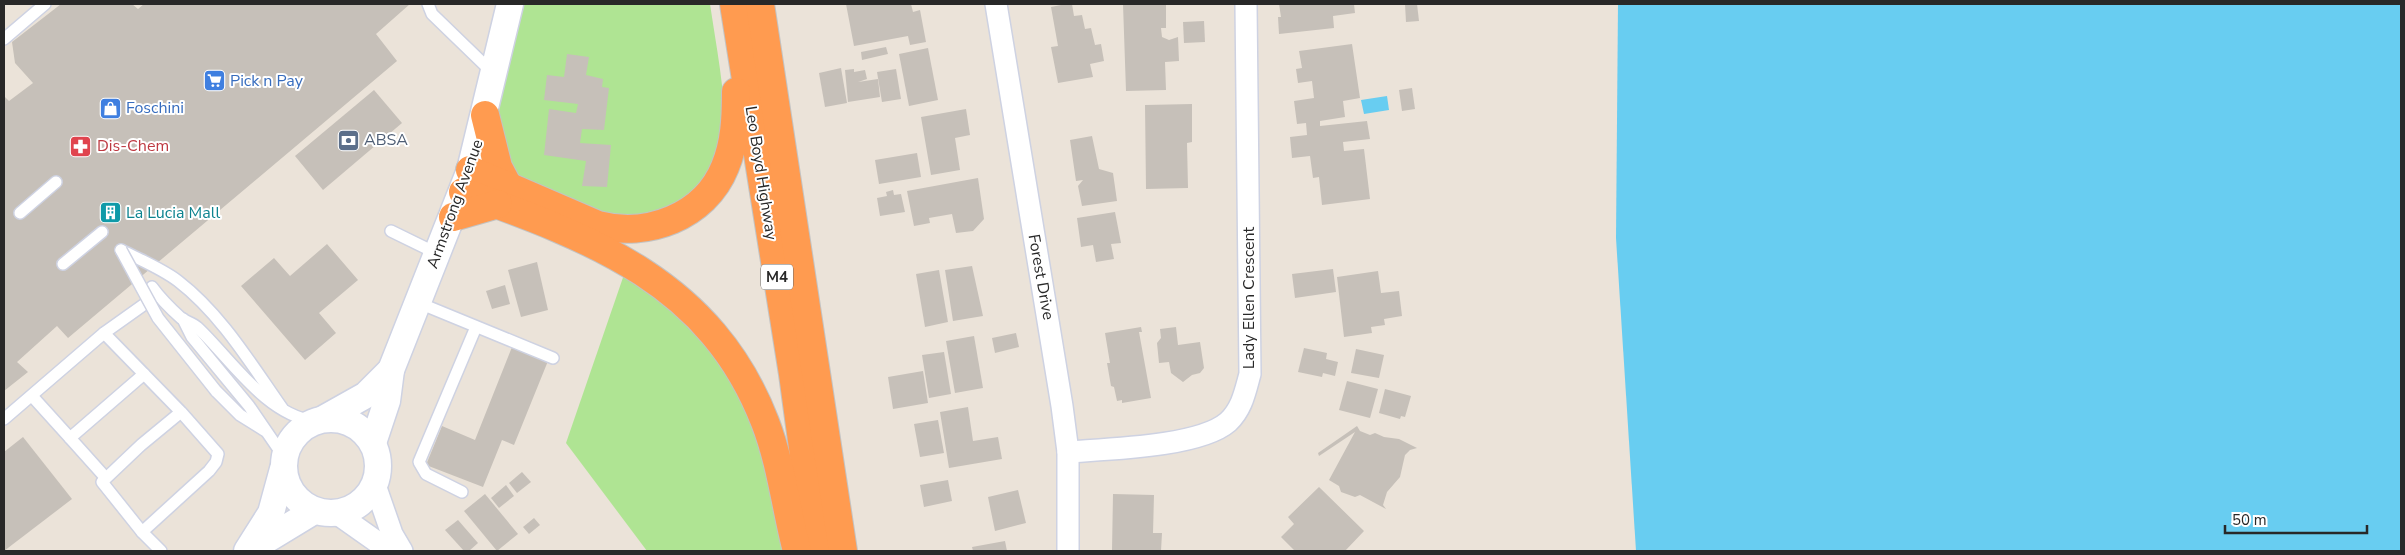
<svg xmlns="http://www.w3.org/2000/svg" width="2405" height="555" font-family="'Nunito Sans',sans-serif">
<rect width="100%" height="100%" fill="#ebe3d9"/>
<g fill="#afe493">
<path d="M522 4H710C718 58 730 114 723 168L646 229 484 169Z"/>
<path d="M628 263 738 360 800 551H647L566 443Z"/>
</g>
<g fill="#68cdf1">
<path d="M1618 4H2401V551H1636L1616 238Z"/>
<path d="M1387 96 1389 110 1364 114 1361 100Z"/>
</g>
<g fill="#c6c0b9">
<path d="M61 4H132L138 9 144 4H410L376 34 397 61 68 338 57 326 17 362 28 372 4 391V96L9 101 33 83 15 63 12 42Z"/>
<path d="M846 4H911L913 12 920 10 926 42 910 45 908 36 854 46Z"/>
<path d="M1066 4H1072L1074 16 1082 15 1085 29 1091 28 1095 45 1101 44 1104 61 1090 64 1093 77 1058 83 1051 47 1058 46 1051 7Z"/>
<path d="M1123 4H1166V28H1161L1162 37 1169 40 1178 37 1179 61 1165 62 1166 90 1126 91Z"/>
<path d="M1279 4H1354L1355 13 1333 16 1334 28 1279 34 1278 17H1281Z"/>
<path d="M1405 4H1417L1419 21 1406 22Z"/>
<path d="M1204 21 1205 42 1184 43 1183 22Z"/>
<path d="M1352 44 1360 98 1343 101 1345 117 1320 121V126L1367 121 1370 139 1343 142 1344 151 1364 149 1370 199 1322 205 1319 177 1313 178 1310 156 1292 158 1290 137 1307 135 1306 123 1297 124 1294 101 1314 98 1312 81 1298 83 1296 69 1302 68 1299 51Z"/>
<path d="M886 47 888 54 862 60 861 52Z"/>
<path d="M928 48 938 100 909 106 899 54Z"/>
<path d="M567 54 589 57 586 75 603 79 602 87 609 88 604 130 582 129 580 143 611 145 607 187 582 186 586 161 544 155 549 109 576 113 578 104 544 100 547 75 564 77Z"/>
<path d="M841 68 847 103 825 107 819 73Z"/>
<path d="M854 69V72L865 70 867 79 858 82 878 79 880 97 848 102 845 70Z"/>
<path d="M896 69 901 99 882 102 877 72Z"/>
<path d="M1412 88 1415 109 1402 111 1399 90Z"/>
<path d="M374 90 402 123 323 190 295 156Z"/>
<path d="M1192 104V142L1187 143 1188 188 1146 189 1145 105Z"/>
<path d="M966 109 970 135 955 138 960 170 931 175 921 117Z"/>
<path d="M1092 136 1099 169 1113 173 1117 201 1082 206 1078 186 1083 180 1076 181 1070 140Z"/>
<path d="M917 153 921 177 879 184 875 160Z"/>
<path d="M978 178 984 219 973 231 956 233 952 214 929 218 930 223 914 226 907 191Z"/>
<path d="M893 190 894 195 901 194 905 212 880 216 877 198 887 196 886 192Z"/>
<path d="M1115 212 1121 243 1111 244 1114 259 1096 262 1093 245 1081 247 1077 218Z"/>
<path d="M327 244 358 280 319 313 336 333 305 360 241 286 274 258 290 276Z"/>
<path d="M537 262 548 310 521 317 508 270Z"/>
<path d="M972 266 983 316 953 321 945 270Z"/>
<path d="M1333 269 1336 292 1295 298 1292 274Z"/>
<path d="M939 270 948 322 925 327 916 274Z"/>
<path d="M1378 271 1381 293 1399 291 1402 316 1384 319 1385 325 1371 327 1372 333 1344 337 1337 277Z"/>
<path d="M505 285 510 304 492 309 486 291Z"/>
<path d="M1141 327 1142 332H1139L1151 398 1122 403V400L1117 401 1114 387 1111 386 1107 363H1110L1105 333Z"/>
<path d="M1176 327 1178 345 1200 342 1204 368 1200 373 1192 375 1183 382 1171 373 1169 362 1159 363 1157 343 1161 338 1160 329Z"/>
<path d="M1016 333 1019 347 995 353 992 338Z"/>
<path d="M974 336 983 388 955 393 946 341Z"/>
<path d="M512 347 548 361 514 445 502 440 483 487 426 465 442 426 475 440Z"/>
<path d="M1304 348 1327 353 1326 359 1338 362 1335 376 1323 373 1322 377 1298 372Z"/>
<path d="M1356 349 1384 355 1379 378 1351 373Z"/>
<path d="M944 352 951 394 929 398 922 355Z"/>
<path d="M923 371 928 403 893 409 888 377Z"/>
<path d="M1347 381 1378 389 1370 418 1339 410Z"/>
<path d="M1385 389 1411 396 1405 417 1401 416 1400 419 1379 413Z"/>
<path d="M968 407 973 441 998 437 1002 459 949 468 940 412Z"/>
<path d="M938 420 944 453 920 457 914 424Z"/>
<path d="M1357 426 1360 431 1370 435 1375 433 1384 437 1399 439 1417 448 1410 450 1405 455 1400 477 1387 492 1383 505 1386 509 1360 495 1355 497 1341 492 1339 486 1329 480 1355 432 1319 456 1318 453Z"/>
<path d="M23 437 72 499 4 551V452Z"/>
<path d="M522 472 531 482 517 493 509 483Z"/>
<path d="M948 480 952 501 924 507 920 485Z"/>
<path d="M506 485 514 496 499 508 491 498Z"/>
<path d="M1319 487 1364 531 1345 551H1295L1281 537 1294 524 1288 517Z"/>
<path d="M1018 490 1026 523 995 531 988 497Z"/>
<path d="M485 494 518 534 497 551 464 511Z"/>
<path d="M1113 494 1154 495 1153 533H1162L1161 551H1112Z"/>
<path d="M534 518 540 525 529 534 523 527Z"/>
<path d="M458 520 478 543 469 551H464L445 530Z"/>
<path d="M1005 541 1007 551H973L972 547Z"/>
</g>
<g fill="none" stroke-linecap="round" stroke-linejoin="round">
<defs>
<g id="service">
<path d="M428 4 432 14 493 73"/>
<path d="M4 39 45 4"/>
<path d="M20 213 56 182"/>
<path d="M391 231 438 254"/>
<path d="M121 250C140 260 161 268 178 281 221 314 251 364 282 408"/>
<path d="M63 264 102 232"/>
<path d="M152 287C160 298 171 309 181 318 186 322 193 323 198 328 230 358 266 415 314 421"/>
<path d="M419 303 553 358"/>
<path d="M183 319 192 337 249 406 284 457"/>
<path d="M104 333 181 412 218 454 216 462 209 471 142 532 102 482 141 445 181 412"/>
<path d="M216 391 240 415 264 430"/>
<path d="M32 396 70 438 144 374"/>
<path d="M4 419 104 333 156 296"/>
<path d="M70 438 105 477"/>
<path d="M462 492 426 474 419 462 476 327"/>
<path d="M142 532 161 551"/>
</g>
<g id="minor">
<path d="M996 4 1062 406 1068 452V551"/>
<path d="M1068 452C1107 449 1199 447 1228 422 1242 409 1245 392 1250 374L1246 4"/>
<path d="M375 485 392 534 402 551"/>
<path d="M336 513 390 551"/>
</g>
<g id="tertiary">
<path d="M325 418 366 395 391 370"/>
<circle cx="331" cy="466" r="47"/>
<path d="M373 443 387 401 391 370 470 170 510 4"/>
<path d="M253 548 314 511"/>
<path d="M247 551 271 513 283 469"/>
</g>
<g id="motorway">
<path d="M734 4 793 374 817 551"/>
<path d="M760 4 843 551"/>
<path d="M485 115 498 167 508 186"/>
<path d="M470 170 598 225C647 238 705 217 725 167 735 143 736 118 736 92"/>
<path d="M463 192C593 239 711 282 765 422 781 463 786 509 797 551"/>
<path d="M453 217 498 204"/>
</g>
</defs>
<use href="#service" stroke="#ced2e2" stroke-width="14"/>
<use href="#minor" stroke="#ced2e2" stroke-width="24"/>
<use href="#tertiary" stroke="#ced2e2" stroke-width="29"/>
<use href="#motorway" stroke="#c3c3c3" stroke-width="30"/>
<use href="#service" stroke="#fff" stroke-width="11"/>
<use href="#minor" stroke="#fff" stroke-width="21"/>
<use href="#tertiary" stroke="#fff" stroke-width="26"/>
<use href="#motorway" stroke="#ff9b50" stroke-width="28"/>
<defs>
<path id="service-bridge" d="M121 250 158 318 216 391"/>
</defs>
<use href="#service-bridge" stroke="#ced2e2" stroke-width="14" stroke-linecap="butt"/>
<use href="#service-bridge" stroke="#fff" stroke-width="11"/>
</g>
<defs>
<symbol id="supermarket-square" viewBox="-11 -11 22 22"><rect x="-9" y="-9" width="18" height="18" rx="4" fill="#3f7fe0" stroke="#fff"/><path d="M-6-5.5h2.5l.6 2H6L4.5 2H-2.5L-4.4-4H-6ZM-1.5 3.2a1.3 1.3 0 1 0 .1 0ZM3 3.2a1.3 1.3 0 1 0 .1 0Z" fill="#fff"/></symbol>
<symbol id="shop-square" viewBox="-11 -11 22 22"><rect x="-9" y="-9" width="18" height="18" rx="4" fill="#3f7fe0" stroke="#fff"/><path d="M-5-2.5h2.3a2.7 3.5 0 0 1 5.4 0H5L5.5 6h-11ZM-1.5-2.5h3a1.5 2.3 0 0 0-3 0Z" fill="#fff"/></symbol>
<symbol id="bank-square" viewBox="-11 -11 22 22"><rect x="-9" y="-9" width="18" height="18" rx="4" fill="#5c6f8a" stroke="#fff"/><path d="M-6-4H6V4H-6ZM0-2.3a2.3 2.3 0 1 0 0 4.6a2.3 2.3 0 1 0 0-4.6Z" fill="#fff"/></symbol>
<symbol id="pharmacy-square" viewBox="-11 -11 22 22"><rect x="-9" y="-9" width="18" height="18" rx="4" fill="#e0444e" stroke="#fff"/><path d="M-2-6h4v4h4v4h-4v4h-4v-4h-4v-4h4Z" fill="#fff"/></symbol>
<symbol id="building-square" viewBox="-11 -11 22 22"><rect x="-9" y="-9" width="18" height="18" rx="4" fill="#0f9aa8" stroke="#fff"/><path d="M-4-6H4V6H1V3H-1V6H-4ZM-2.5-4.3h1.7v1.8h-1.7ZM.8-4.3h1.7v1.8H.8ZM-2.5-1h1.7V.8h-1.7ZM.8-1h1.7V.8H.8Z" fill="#fff"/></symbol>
</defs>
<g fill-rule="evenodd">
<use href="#supermarket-square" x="202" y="68" width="25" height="25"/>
<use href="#shop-square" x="98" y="96" width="25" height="25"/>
<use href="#bank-square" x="336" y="128" width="25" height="25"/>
<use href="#pharmacy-square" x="68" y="134" width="25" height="25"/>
<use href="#building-square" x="98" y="200" width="25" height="25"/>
</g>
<g text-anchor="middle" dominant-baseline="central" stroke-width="4" stroke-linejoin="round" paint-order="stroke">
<rect fill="#fff" stroke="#686868" stroke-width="1" x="761" y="264.5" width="32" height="25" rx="4"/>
<g font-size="15" font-weight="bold" fill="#282828">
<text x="777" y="277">M4</text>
</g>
<g font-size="16" fill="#366cbe" stroke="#fff" text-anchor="start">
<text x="230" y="81">Pick n Pay</text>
<text x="126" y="108">Foschini</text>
</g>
<g font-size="16" fill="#4e5e75" stroke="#fff" text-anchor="start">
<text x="364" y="140">ABSA</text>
</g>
<g font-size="16" fill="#be3a42" stroke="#fff" text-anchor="start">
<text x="97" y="146">Dis-Chem</text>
</g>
<g font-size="16" fill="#282828" stroke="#fff">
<text transform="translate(761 173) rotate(81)">Leo Boyd Highway</text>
<text transform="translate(455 204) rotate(-70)">Armstrong Avenue</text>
<text transform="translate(1041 277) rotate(80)">Forest Drive</text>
<text transform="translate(1249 298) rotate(-90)">Lady Ellen Crescent</text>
</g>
<g font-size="16" fill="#0d838f" stroke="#fff" text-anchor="start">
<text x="126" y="213">La Lucia Mall</text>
</g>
</g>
<rect width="2405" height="555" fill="none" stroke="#282828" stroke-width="10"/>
<path d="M2225 525v8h142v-8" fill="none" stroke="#282828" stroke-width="2.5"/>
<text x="2232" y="525" font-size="15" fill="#282828" stroke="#ffffff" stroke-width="4" paint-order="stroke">50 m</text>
</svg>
